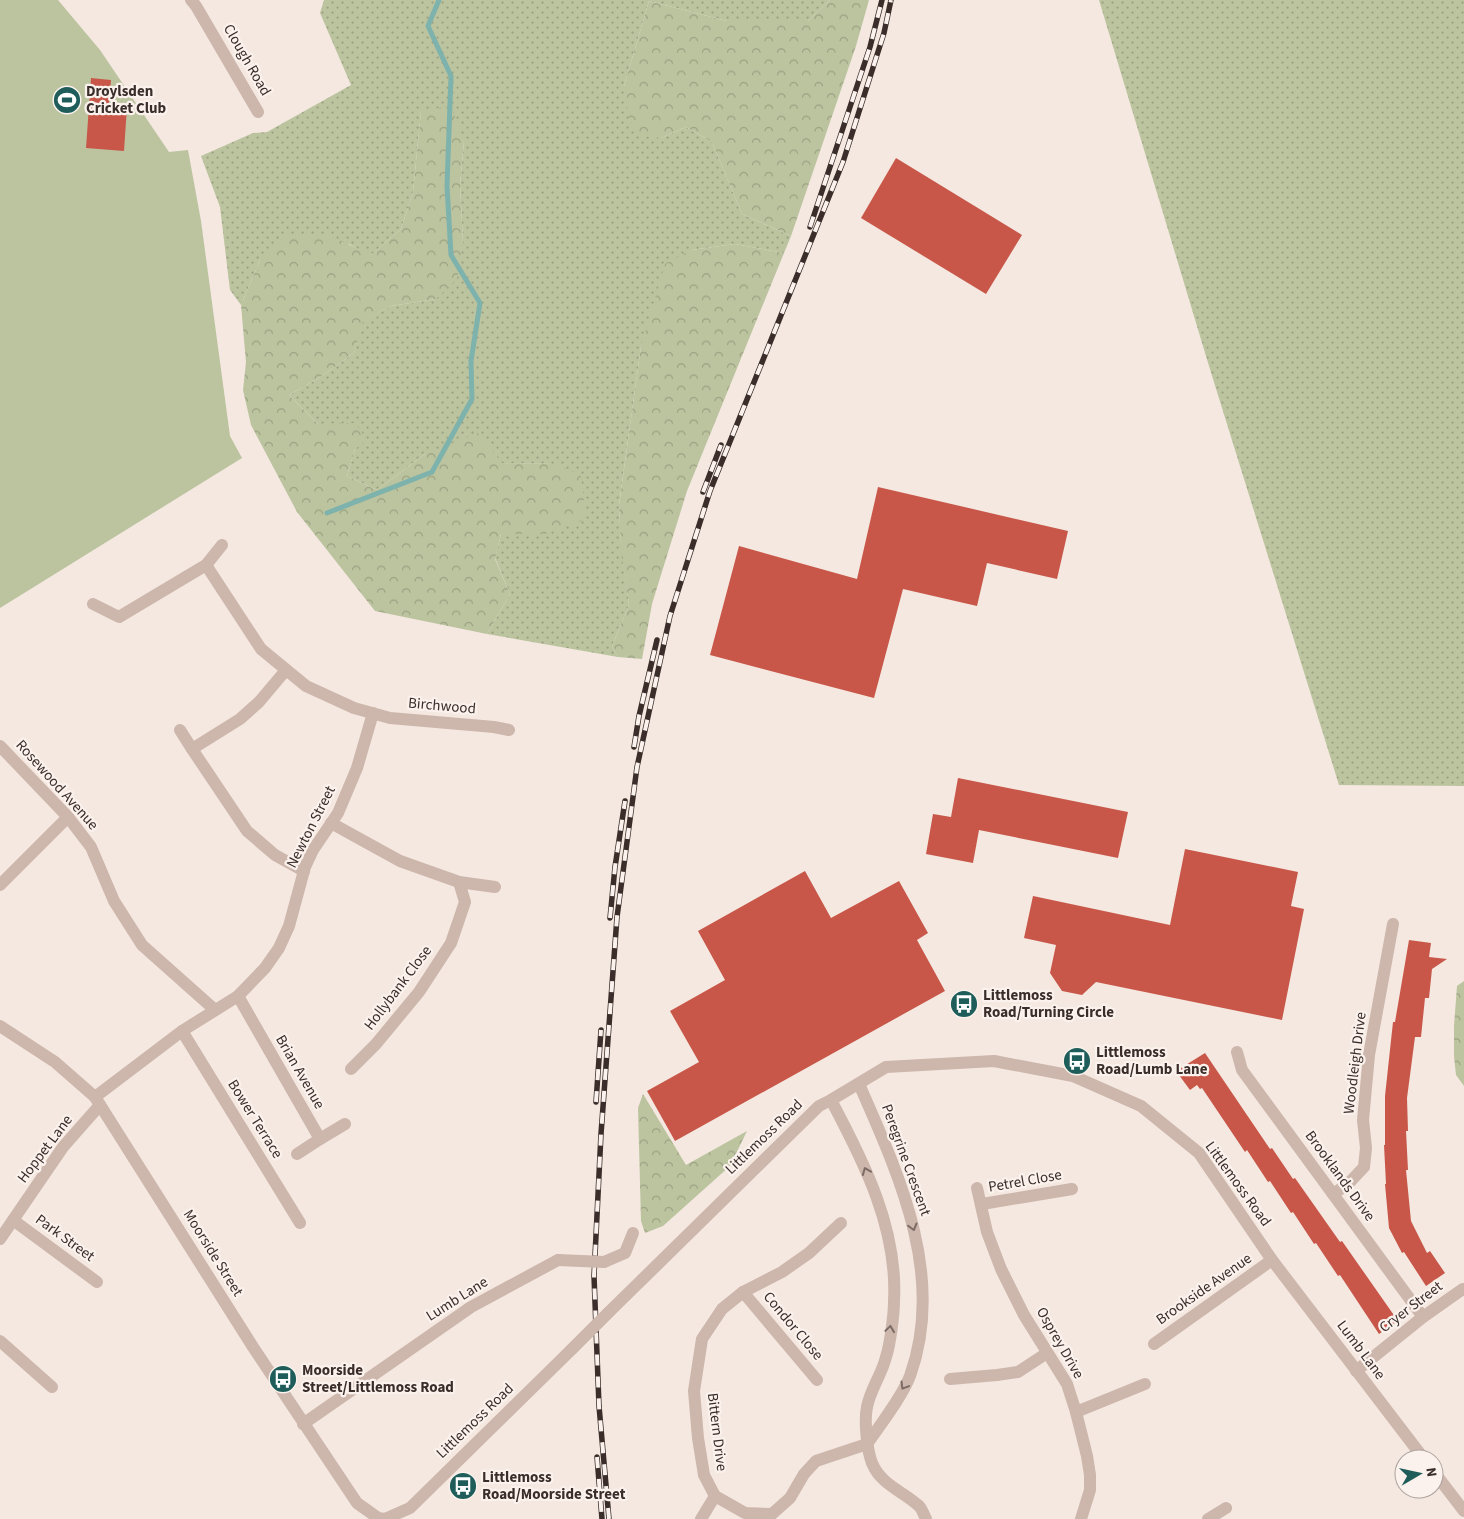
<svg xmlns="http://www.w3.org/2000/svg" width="1464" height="1519" font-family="'Source Sans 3',sans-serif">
<defs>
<pattern id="grass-dots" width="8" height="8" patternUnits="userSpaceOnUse" patternTransform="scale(1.25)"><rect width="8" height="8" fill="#bcc49f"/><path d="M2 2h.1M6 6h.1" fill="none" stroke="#9aa082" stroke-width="1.8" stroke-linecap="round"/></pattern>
<pattern id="forest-crowns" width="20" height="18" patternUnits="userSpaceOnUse" patternTransform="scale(1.25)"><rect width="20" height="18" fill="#bcc49f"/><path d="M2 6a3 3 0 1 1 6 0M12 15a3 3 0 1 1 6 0" fill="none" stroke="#9aa082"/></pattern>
</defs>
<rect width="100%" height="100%" fill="#f4e8e0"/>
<g fill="url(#grass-dots)">
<path d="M324 0H830L808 21H727L649 1 624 86 661 138 686 127 712 142 742 214 791 236 784 253 735 244 691 250 641 346 619 505 621 545 629 605 612 646 618 657 487 634 510 594 495 558 501 534H545L556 464 501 463 425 454 377 490 347 476 355 449 318 424 289 395 319 378 354 353 362 322 391 306 436 299 463 242 460 185 464 141 421 111 413 192 401 229 370 256 349 244 260 260 241 305 230 290 220 207 201 156 253 133 267 132 351 85 320 13Z"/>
<path d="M1099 0H1464V786L1339 785 1209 366Z"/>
</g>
<g fill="url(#forest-crowns)">
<path d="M830 0H869L856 46 791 236 742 214 712 142 686 127 661 138 641 136 629 119 624 86 649 1 727 21H808Z"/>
<path d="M451 106 464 141 460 185 463 242 457 279 436 299 391 306 363 322 354 353 319 378 289 395 318 424 355 423 367 440 355 449 347 476 377 490 425 454 478 433 502 463 556 464 581 476 586 519 545 534H501L495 559 510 594 487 634 375 611 297 512 251 425 243 390 246 362 241 305 260 260 286 235H329L371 255 401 229 413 192 421 111Z"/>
<path d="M735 244 784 253 687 491 652 604 642 659 618 657 612 646 629 605 621 551 619 505 641 346 665 264 691 250Z"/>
<path d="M1464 981V1086L1456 1075 1454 1056V1026L1457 986Z"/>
<path d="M643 1094 686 1165 747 1131 730 1166 663 1226 645 1233 641 1221 638 1108Z"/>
</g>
<path fill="#bcc49f" d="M0 0H58L100 50 169 152 188 150 201 221 230 436 242 458 0 608Z"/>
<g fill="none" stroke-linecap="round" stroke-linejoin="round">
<path stroke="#7eb2ad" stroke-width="5" d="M327 513 432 472 472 399 471 361 480 303 451 255 447 186 451 76 428 26 439 0"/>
</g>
<g fill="#c85749">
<path d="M91 78 111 80 109 105 127 107 124 151 86 148Z"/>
<path d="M896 158 1022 235 986 294 861 218Z"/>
<path d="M878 487 1068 531 1057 579 987 563 977 606 903 589 874 698 710 655 739 546 857 579Z"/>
<path d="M958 778 1128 812 1118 858 979 830 973 863 926 854 933 814 951 817Z"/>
<path d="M1185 849 1298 872 1291 906 1304 909 1282 1020 1096 982 1082 995 1062 991 1050 973 1056 945 1024 938 1033 896 1170 925Z"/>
<path d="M805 871 831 918 899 881 928 933 917 940 945 991 675 1141 647 1091 699 1062 670 1011 725 980 698 931Z"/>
<path d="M1409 940 1431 943 1429 957 1447 959 1432 969 1429 998H1425L1421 1037H1415L1407 1098 1408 1131H1406L1408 1170H1406L1411 1221 1427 1253 1430 1251 1445 1273 1426 1286 1404 1252 1402 1253 1389 1228 1385 1184H1386L1384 1145H1385V1096L1393 1022H1395Z"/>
<path d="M1205 1053 1270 1149 1272 1148 1293 1179 1295 1178 1340 1242 1342 1241 1398 1321 1379 1334 1340 1275 1338 1276 1316 1243 1314 1244 1293 1212 1291 1213 1270 1181 1268 1182 1247 1150 1245 1152 1202 1088 1200 1089 1197 1085 1190 1090 1176 1071Z"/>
</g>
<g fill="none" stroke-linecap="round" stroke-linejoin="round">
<g stroke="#cdb6ab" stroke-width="12">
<path d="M191 0 196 6 258 112"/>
<path d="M206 565 261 649 306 686 354 708 390 718 494 727 509 730"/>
<path d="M93 604 119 617 206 565 222 545"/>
<path d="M286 670 259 702 240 719 192 749 247 831 275 855 304 871"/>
<path d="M180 730 192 749"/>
<path d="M0 746 68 817 91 847 114 901 142 945 215 1010"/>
<path d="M331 823 400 861 459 882 465 902 451 943 419 992 376 1044 351 1069"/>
<path d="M459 882 495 887"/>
<path d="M0 885 68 817"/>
<path d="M238 996 320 1139 345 1124"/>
<path d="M182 1031 300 1223"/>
<path d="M1237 1052 1242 1070 1423 1317"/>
<path d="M859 1084C899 1175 946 1276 910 1376 902 1397 880 1425 867 1444"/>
<path d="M95 1097 182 1031 238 996 265 968 279 948 289 926 305 867 313 850 338 813 357 768 373 713"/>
<path d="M831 1100C864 1162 898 1229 894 1301 894 1315 890 1345 886 1357 882 1374 870 1390 867 1407 864 1421 867 1450 872 1463 881 1485 903 1491 919 1506 922 1509 924 1515 926 1519"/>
<path d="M297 1154 320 1139"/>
<path d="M977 1188 987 1232 1001 1269 1024 1315 1067 1384 1076 1412 1087 1456 1090 1475V1490L1081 1519"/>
<path d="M1333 1194 1348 1184 1364 1167 1366 1148 1363 1120 1369 1055 1393 924"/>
<path d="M982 1204 1072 1189"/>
<path d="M13 1220 97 1282"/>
<path d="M841 1223 809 1253 782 1272 743 1292 722 1309 702 1339 694 1391 698 1438 704 1475 715 1496 745 1513 772 1514 790 1498 804 1474 816 1461 867 1444"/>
<path d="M0 1239 63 1147 100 1105"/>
<path d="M604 1262 625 1253 633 1233"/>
<path d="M743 1292 817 1380"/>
<path d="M0 1341 52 1387"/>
<path d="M1154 1344 1272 1260"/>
<path d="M1356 1371 1423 1317 1463 1289"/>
<path d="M950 1379 997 1375 1018 1372 1047 1353"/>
<path d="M1076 1412 1145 1384"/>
<path d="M303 1424 471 1307 558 1260"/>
<path d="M701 1519 715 1496"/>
<path d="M1208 1519 1226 1508"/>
</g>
<g stroke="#cdb6ab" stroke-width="12">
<path d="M0 1026 55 1062 95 1097 253 1347 357 1503 378 1518 385 1519 410 1508 572 1349"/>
<path d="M608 1313 819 1106 831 1100 886 1067 994 1061 1073 1076 1141 1106 1199 1153 1272 1260 1424 1459"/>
<path d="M1434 1472 1464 1511"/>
</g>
<defs>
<g id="rail">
<path d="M810 227 870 47 882 0"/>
<path d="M703 492 721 445"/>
<path d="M634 747 639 716 657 640"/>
<path d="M610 918 615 867 625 801"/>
<path d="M596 1102 601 1030"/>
<path d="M597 1457 602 1519"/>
<path d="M609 1519 599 1406 594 1276 601 1134 617 917 637 767 670 616 710 491 843 162 884 33 891 0"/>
</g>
</defs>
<use href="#rail" stroke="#3a2d2a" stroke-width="5.5"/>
<use href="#rail" stroke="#fbf2ed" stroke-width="4" stroke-dasharray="11" stroke-linecap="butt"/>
<path stroke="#cdb6ab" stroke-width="12" d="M558 1260 604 1262"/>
<path stroke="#cdb6ab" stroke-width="12" d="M572 1349 608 1313"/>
</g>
<defs><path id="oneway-chevron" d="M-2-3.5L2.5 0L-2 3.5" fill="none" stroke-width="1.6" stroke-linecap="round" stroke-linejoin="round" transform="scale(1.25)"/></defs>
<g stroke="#7c6b64">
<use href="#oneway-chevron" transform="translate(866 1171) rotate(-112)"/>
<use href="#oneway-chevron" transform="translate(913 1227) rotate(75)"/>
<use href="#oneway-chevron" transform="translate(890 1329) rotate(-82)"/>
<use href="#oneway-chevron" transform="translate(904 1386) rotate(121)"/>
</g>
<defs>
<symbol id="stadium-disc" viewBox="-11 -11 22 22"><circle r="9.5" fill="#1e5d59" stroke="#fbf2ed"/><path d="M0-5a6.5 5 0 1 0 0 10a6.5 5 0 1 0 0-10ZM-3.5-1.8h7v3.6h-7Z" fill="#fff"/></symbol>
<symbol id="bus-disc" viewBox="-11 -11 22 22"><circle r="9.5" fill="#1e5d59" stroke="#fbf2ed"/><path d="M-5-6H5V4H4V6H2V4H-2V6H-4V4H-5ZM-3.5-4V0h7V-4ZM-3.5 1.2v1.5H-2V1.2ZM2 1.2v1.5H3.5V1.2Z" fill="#fff"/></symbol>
</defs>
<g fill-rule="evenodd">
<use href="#stadium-disc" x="51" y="84" width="32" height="32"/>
<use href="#bus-disc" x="948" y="988" width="32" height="32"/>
<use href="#bus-disc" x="1061" y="1045" width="32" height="32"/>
<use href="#bus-disc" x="267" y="1363" width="32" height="32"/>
<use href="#bus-disc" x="447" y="1470" width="32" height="32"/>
</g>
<g text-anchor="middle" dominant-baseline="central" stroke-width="4.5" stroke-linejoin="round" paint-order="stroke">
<g font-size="15" fill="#3a2d2a" stroke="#fbf2ed">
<text transform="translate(247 60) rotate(60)">Clough Road</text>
<text transform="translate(442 706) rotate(5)">Birchwood</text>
<text transform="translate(57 785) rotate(48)">Rosewood Avenue</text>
<text transform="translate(311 827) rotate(-63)">Newton Street</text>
<text transform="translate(398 988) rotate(-53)">Hollybank Close</text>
<text transform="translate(1355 1063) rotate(-83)">Woodleigh Drive</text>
<text transform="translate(300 1072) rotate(60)">Brian Avenue</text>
<text transform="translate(255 1119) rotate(58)">Bower Terrace</text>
<text transform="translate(764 1137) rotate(-44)">Littlemoss Road</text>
<text transform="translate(45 1149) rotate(-53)">Hoppet Lane</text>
<text transform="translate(906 1160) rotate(70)">Peregrine Crescent</text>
<text transform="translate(1340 1176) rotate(54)">Brooklands Drive</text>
<text transform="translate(1025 1181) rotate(-10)">Petrel Close</text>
<text transform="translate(1238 1184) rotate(54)">Littlemoss Road</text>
<text transform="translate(65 1238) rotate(36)">Park Street</text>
<text transform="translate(213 1253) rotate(58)">Moorside Street</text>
<text transform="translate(1204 1289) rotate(-35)">Brookside Avenue</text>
<text transform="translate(457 1299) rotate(-32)">Lumb Lane</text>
<text transform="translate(1411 1307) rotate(-37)">Cryer Street</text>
<text transform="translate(793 1326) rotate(50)">Condor Close</text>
<text transform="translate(1060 1343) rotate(60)">Osprey Drive</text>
<text transform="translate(1361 1350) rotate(53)">Lumb Lane</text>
<text transform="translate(475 1421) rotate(-44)">Littlemoss Road</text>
<text transform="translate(717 1432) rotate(83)">Bittern Drive</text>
</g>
<g font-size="15" font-weight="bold" fill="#3a2d2a" stroke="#fbf2ed" text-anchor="start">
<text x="86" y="91">Droylsden<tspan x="86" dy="17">Cricket Club</tspan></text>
<text x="983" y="995">Littlemoss<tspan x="983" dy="17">Road/Turning Circle</tspan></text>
<text x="1096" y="1052">Littlemoss<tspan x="1096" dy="17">Road/Lumb Lane</tspan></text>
<text x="302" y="1370">Moorside<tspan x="302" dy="17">Street/Littlemoss Road</tspan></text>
<text x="482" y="1477">Littlemoss<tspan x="482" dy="17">Road/Moorside Street</tspan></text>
</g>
</g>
<g transform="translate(1419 1474) rotate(81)"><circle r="24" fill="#fbf2ed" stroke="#aea39f"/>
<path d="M0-4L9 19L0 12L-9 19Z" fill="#1e5d59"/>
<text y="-8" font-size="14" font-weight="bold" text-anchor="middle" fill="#3a2d2a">N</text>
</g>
</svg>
